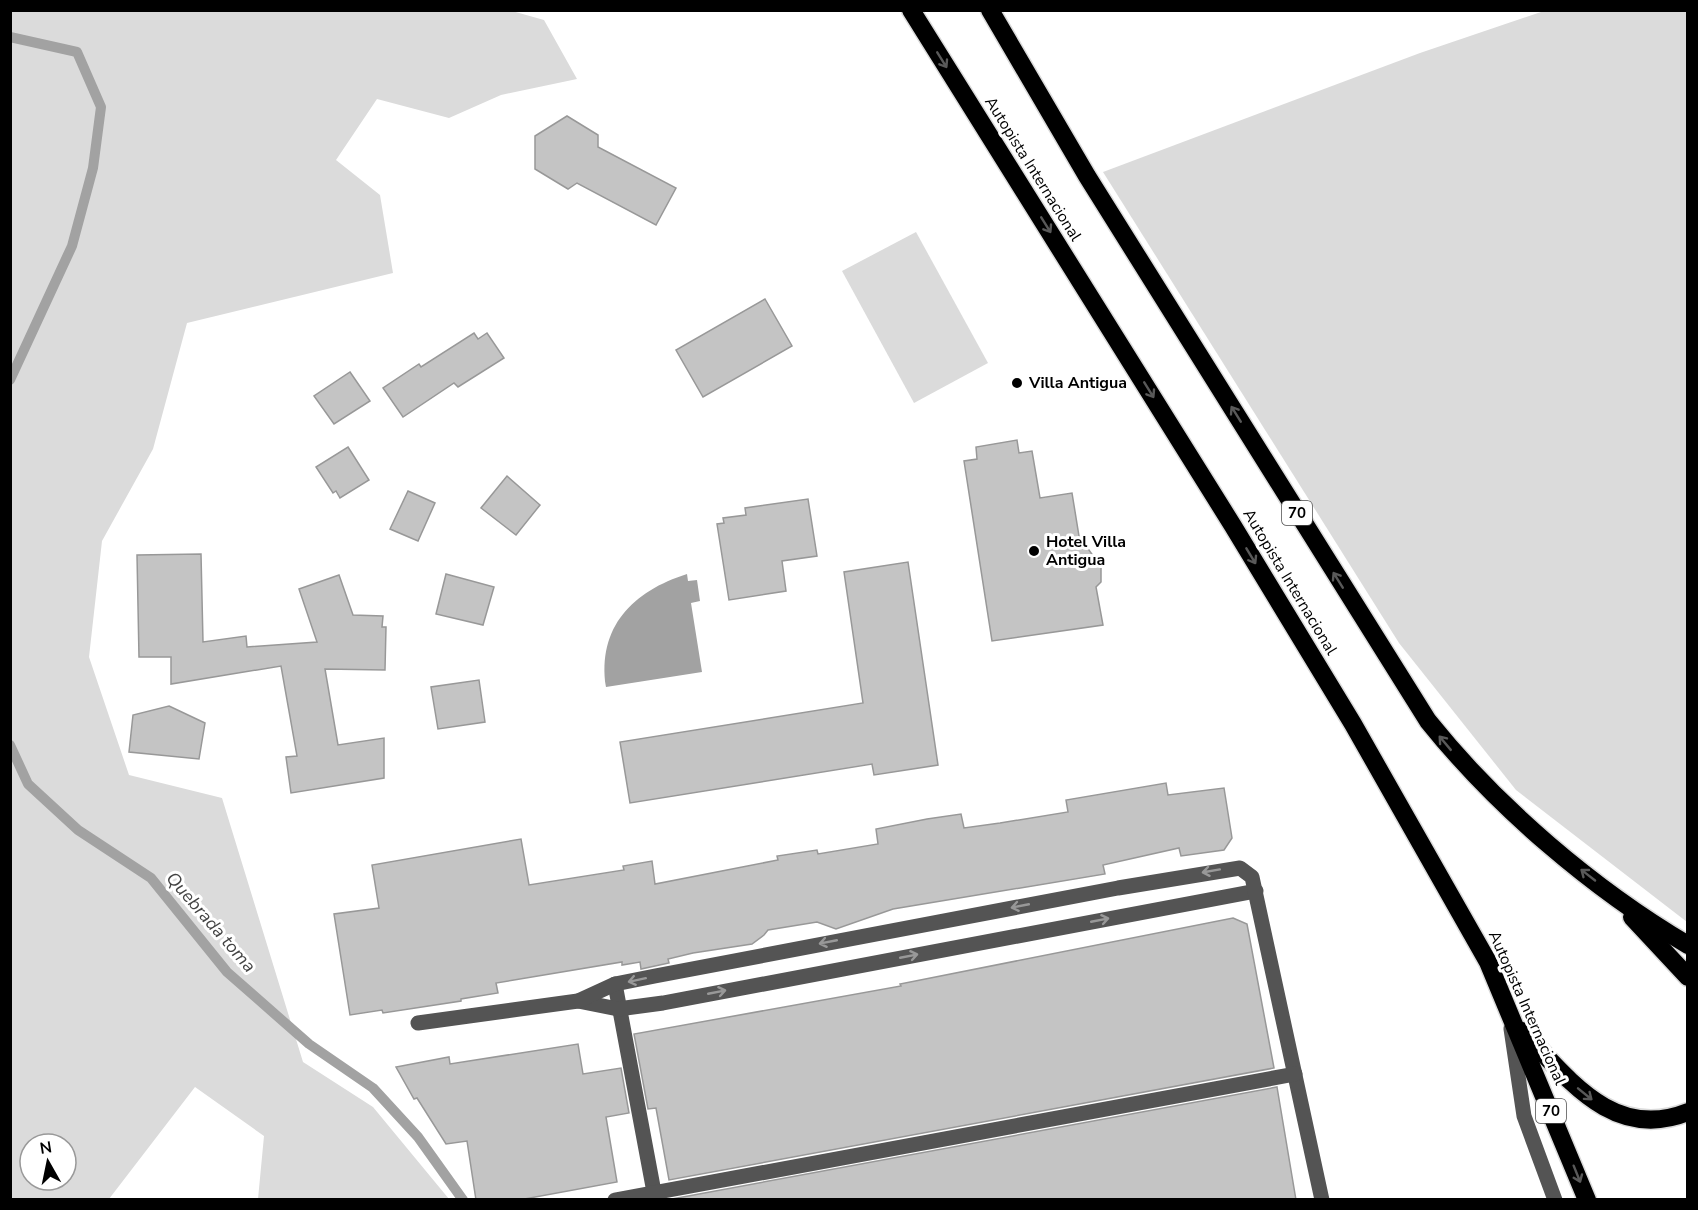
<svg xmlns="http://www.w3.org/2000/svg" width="1698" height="1210" font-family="'Nunito Sans',sans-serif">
<rect width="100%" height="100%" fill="#fff"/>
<g fill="#dbdbdb" fill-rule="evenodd">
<path d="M10 11H512L544 20 577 79 501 95 449 118 377 99 336 160 380 195 393 273 187 323 153 449 102 541 89 657 129 775 222 798 303 1062 373 1107 449 1199H258L264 1136 195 1087 109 1199H11ZM30 1144H66V1180H30Z"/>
<path d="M1544 11H1687V922L1516 790 1399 643 1103 172 1420 53Z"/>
<path d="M916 232 988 363 914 403 842 271Z"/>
</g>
<path fill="#a2a2a2" d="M687 574 688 581 697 580 700 601 691 603 702 672 606 687C597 627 633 591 687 574Z"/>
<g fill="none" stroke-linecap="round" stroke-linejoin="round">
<g stroke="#a2a2a2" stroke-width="10">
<path d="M10 37 77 52 101 107 93 168 72 246 10 380"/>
<path d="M10 745 28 784 78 830 151 878 227 972 309 1044 373 1088 418 1137 463 1200"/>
</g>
</g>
<g fill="#c4c4c4" stroke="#989898" stroke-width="1.5">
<path d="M567 116 598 135V147L676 188 656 225 577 183 568 189 535 169V136Z"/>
<path d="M765 299 792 346 703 397 676 350Z"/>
<path d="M474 333 478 339 487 333 504 358 458 387 454 383 403 417 383 388 419 364 421 367Z"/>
<path d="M350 372 370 401 334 424 314 396Z"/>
<path d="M1017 440 1019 453 1032 451 1040 498 1072 493 1079 536 1101 567V582L1096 587 1103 625 992 641 964 461 977 459 976 447Z"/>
<path d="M348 447 369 480 340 498 336 491 333 493 316 467Z"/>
<path d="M507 476 540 505 516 535 481 508Z"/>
<path d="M408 491 435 503 418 541 390 529Z"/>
<path d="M808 499 817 556 782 561 786 591 729 600 717 524 724 523 723 518 746 515 745 508Z"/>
<path d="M201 554 203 642 246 636 247 647 317 642 299 589 339 575 353 615 383 616 382 627H386L385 670 325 669 338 745 384 738V778L291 793 286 757 297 756 281 666 171 684V657H139L137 555Z"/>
<path d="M908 562 938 765 874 775 872 764 630 803 620 742 863 703 844 572Z"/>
<path d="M446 574 494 587 483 625 436 614Z"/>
<path d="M479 680 485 722 438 729 431 687Z"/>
<path d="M169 706 205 723 199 759 129 752 133 715Z"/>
<path d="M1166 783 1168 795 1224 788 1232 838 1224 850 1181 856 1179 848 1103 865 1105 874 893 909 836 929 817 922 768 930 764 935 752 944 693 953 668 959 669 963 641 969 640 962 622 965V962L496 983 498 993 461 999V1001L383 1013 382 1010 350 1015 334 914 379 908 372 865 521 839 529 885 624 870 623 866 652 861 655 884 778 860 777 856 817 850 818 854 878 844 876 829 927 819 961 814 964 828 1000 823 1068 812 1066 800Z"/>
<path d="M1233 918 1247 924 1274 1068 669 1180 656 1108 648 1109 634 1034 901 986 900 984Z"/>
<path d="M578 1044 583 1074 621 1068 629 1113 606 1117 617 1182 519 1200H476L467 1141 446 1144 417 1098 414 1099 396 1067 449 1057 450 1064Z"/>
<path d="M1277 1087 1296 1200 672 1199Z"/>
</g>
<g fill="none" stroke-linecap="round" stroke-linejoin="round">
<defs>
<g id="highway">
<path d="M911 10 1233 526 1353 724 1488 962 1587 1200"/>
<path d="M990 10 1087 176 1428 721C1497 807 1593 889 1688 945"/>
<path d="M1632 917 1688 977"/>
<path d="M1522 1031C1568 1078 1613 1142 1688 1112"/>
</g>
</defs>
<use href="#highway" stroke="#dbdbdb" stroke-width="21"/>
<g stroke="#545454" stroke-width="15">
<path d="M615 984 654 1192"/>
<path d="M578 1001 618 1009 663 1003 1256 891"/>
<path d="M418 1023 578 1001 615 984 655 976 1118 888 1240 868 1252 877 1322 1200"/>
<path d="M1511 1029 1524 1116 1555 1200"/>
<path d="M615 1200 1295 1074"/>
</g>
<use href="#highway" stroke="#000" stroke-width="18"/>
</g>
<defs><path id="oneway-shaft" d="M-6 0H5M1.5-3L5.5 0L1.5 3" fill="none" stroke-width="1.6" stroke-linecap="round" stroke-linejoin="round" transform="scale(1.5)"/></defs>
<g stroke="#595959">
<use href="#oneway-shaft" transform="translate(942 60) rotate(58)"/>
<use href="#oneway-shaft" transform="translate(1046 225) rotate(58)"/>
<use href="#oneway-shaft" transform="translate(1149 390) rotate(58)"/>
<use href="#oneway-shaft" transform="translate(1236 414) rotate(-122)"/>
<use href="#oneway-shaft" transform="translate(1251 556) rotate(59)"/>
<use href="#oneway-shaft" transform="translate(1338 580) rotate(-122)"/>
<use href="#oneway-shaft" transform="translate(1445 743) rotate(-130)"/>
<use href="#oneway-shaft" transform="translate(1588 875) rotate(-142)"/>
<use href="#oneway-shaft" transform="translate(1585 1094) rotate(39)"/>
<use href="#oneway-shaft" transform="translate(1577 1174) rotate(68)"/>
</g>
<g stroke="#989898">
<use href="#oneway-shaft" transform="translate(1211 871) rotate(170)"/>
<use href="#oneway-shaft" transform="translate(1020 906) rotate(169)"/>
<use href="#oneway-shaft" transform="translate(1100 920) rotate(-11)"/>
<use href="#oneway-shaft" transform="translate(828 942) rotate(169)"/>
<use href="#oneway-shaft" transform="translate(909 956) rotate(-11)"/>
<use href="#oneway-shaft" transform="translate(637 980) rotate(168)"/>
<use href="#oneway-shaft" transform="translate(717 992) rotate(-11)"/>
</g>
<g fill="#000" stroke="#fff" stroke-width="2">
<circle cx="1017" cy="383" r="6"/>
<circle cx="1034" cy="551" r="6"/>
</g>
<g text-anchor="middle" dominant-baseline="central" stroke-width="6" stroke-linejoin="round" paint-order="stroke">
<g fill="#fff" stroke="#4c4c4c" stroke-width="1.5">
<rect x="1282" y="501" width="30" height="24" rx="4.5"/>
<rect x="1536" y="1099" width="30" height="24" rx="4.5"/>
</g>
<g font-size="15" font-weight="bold" fill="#000">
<text x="1297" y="513">70</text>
<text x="1551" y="1111">70</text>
</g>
<g font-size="16" fill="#000" stroke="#fff">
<text transform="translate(1033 169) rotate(58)">Autopista Internacional</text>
<text transform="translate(1290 582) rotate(59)">Autopista Internacional</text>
<text transform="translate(1527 1008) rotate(66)">Autopista Internacional</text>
</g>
<g font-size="16" font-weight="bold" fill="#000" stroke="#fff" text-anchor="start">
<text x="1029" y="383">Villa Antigua</text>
<text x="1046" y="542">Hotel Villa<tspan x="1046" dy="18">Antigua</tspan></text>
</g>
<g font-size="18" font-style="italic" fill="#434343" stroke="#fff">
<text transform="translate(211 922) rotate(49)">Quebrada toma</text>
</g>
</g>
<rect width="1698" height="1210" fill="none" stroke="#000000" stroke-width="24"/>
<g transform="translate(48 1162) rotate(351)"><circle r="28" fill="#ffffff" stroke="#999999" stroke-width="1.5"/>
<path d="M0-4.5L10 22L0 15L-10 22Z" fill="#000000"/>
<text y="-9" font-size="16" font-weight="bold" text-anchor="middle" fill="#000000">N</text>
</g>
</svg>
